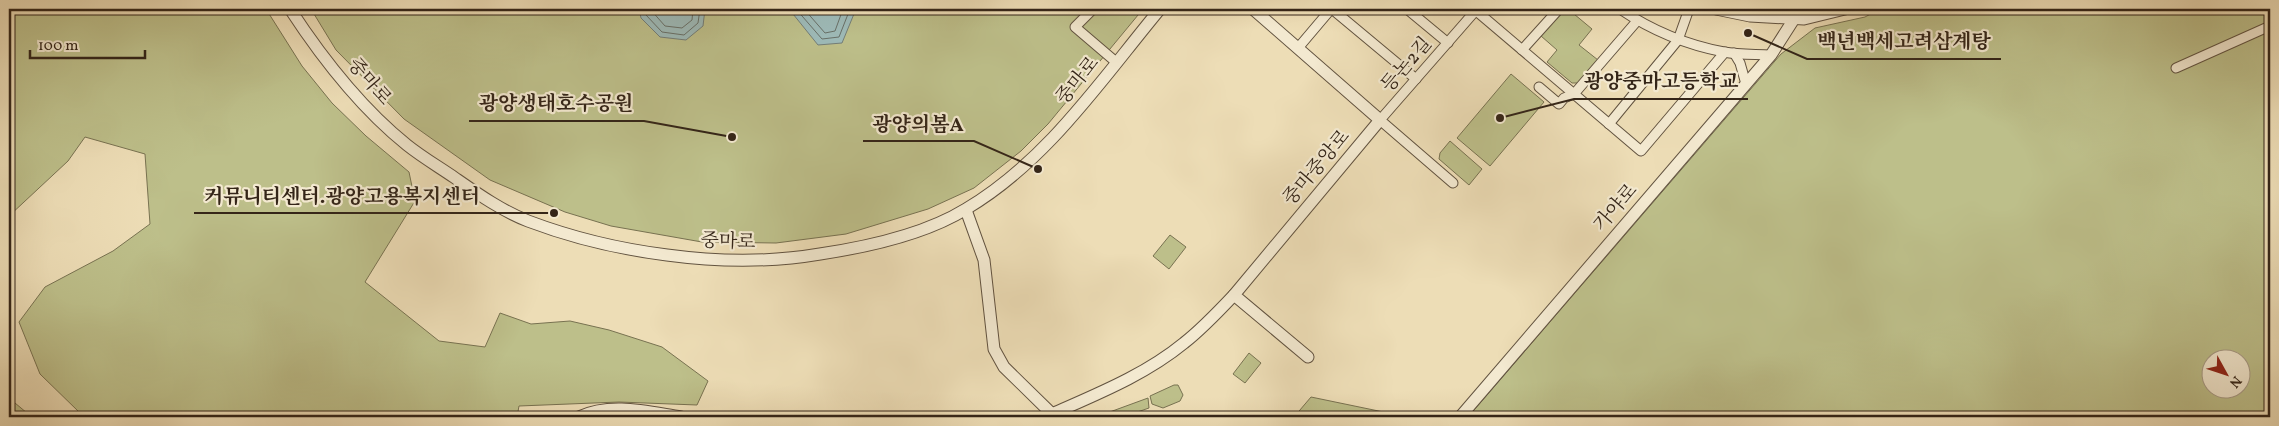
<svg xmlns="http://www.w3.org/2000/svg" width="2279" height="426" font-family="Vollkorn,'Noto Serif KR',serif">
<rect width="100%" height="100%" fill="#edddb6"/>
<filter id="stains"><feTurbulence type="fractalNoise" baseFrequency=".004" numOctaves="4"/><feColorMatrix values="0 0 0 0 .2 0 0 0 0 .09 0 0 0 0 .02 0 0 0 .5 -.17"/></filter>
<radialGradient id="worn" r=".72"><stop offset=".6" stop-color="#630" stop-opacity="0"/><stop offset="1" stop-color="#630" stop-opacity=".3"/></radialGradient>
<g fill="#bdbf8a" stroke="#787251" fill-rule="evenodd">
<path d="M9 9H266L302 66 332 103 366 136 409 172 415 201 365 282 439 341 485 347 500 313 531 324 570 321 609 330 662 347 708 381 697 405 619 402 519 406 517 417H88L79 412 40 374 19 322 45 287 113 251 150 224 145 154 85 137 68 161 9 216Z"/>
<path d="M311 9H1143L1048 124 1021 151 974 188 928 209 846 234 776 243 702 242 611 226 565 212 490 180 404 119 336 50Z"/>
<path d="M1564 9H1568L1592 29 1579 45 1598 60 1579 83H1572L1547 62 1557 50 1541 36Z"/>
<path d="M1880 9H2270V417H1468L1781 54 1815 28 1865 17ZM2212 358H2242V388H2212Z"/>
<path d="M1511 74 1544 102 1490 166 1457 138Z"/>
<path d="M1450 141 1482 169 1469 185 1439 159 1440 153Z"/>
<path d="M1170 235 1186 247 1169 269 1153 256Z"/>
<path d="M1249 353 1261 363 1245 383 1233 374Z"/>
<path d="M1174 385H1178L1183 395 1180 401 1163 408 1152 404 1150 396Z"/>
<path d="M1311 397 1393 414 1396 417H1294Z"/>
<path d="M9 398 27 413 23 417H9Z"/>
<path d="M1148 398 1149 408 1123 417H1109L1107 413Z"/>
</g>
<g fill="#9dbab8" stroke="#737e78">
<path d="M639 9H705L703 26 686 40 660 37 641 18Z"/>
<path d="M789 9H856L842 43 818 45Z"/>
</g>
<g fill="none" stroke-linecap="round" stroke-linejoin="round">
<g stroke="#687068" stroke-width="1">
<path d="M644 9 646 15 662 32 684 35 698 23 700 9"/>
<path d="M650 9 665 26 682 28 692 20 693 9"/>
<path d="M796 9 822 39 839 37 850 9"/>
<path d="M804 9 825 33 835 31 843 9"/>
</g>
<defs>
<g id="minor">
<path d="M1093 9 1075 27 1116 62"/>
<path d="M1332 9 1416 79"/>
<path d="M1407 9 1448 43"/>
<path d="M1474 9 1641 151 1725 52"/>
<path d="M1620 9C1651 30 1687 45 1724 52 1739 55 1756 54 1771 55"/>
<path d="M1298 48 1331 9"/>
<path d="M1522 50 1559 9"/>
<path d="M1734 53 1740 63 1746 84"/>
<path d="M2176 68 2270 26"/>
<path d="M1539 87 1559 104 1564 98 1574 94 1637 21"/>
<path d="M1609 124 1678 40 1689 9"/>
<path d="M1453 183 1380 120 1477 9"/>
</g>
<g id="tertiary">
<path d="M290 9C322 58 361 108 407 145 422 157 439 167 455 178 478 194 502 211 528 221 573 238 619 249 667 255 719 262 767 263 820 254 867 247 924 235 966 209 1047 161 1101 80 1160 9"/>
<path d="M1253 9 1380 120 1234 295 1308 357"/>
<path d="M1716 9 1750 16 1804 19 1845 9"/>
<path d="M966 210 984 260 994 349 1004 367 1052 414C1097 394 1145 375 1184 343 1202 329 1218 312 1234 295"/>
<path d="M579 417C611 402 648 412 681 417"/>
<path d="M1460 417 1771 55 1794 19"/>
</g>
</defs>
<use href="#minor" stroke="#625340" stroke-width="11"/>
<use href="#tertiary" stroke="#625340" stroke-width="13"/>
<use href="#minor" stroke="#f3e9d0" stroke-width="9"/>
<use href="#tertiary" stroke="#f3e9d0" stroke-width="11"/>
</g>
<g text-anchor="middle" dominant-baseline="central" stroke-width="4.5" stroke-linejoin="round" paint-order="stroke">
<g font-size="19" fill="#342518" stroke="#f3e9d0">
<text transform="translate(1407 65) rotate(-49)">등논2길</text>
<text transform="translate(1078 81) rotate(-51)">중마로</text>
<text transform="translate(369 82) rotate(49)">중마로</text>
<text transform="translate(1317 168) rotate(-50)">중마중앙로</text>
<text transform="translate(1616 208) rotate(-49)">가야로</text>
<text transform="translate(728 242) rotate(2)">중마로</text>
</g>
</g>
<path fill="none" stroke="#342518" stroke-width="2" d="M1748 33L1807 59H2001M1500 118L1574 99H1748M732 137L644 121H469M1038 169L974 141H863M554 213L490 213H194"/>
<g fill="#342518" stroke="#f3e9d0" stroke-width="2">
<circle cx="1748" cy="33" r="5"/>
<circle cx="1500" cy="118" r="5"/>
<circle cx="732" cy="137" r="5"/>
<circle cx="1038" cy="169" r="5"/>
<circle cx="554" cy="213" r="5"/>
</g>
<g font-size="20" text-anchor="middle" font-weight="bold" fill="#342518" stroke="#f3e9d0" stroke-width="4.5" stroke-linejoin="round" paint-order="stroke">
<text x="1904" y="48">백년백세고려삼계탕</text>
<text x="1661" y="88">광양중마고등학교</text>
<text x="556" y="110">광양생태호수공원</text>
<text x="918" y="131">광양의봄A</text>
<text x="342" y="203">커뮤니티센터.광양고용복지센터</text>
</g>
<rect width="2279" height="426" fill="none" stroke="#edddb6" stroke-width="30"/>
<rect x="10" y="10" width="2259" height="406" fill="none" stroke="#342518" stroke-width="2.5"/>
<rect x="15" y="15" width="2249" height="396" fill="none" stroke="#342518"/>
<g transform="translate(2226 374) rotate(130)"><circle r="24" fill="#f3e9d0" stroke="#a79b86"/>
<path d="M0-4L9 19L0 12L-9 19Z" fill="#8f2418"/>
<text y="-8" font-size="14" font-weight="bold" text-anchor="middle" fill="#342518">N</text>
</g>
<path d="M30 50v8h115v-8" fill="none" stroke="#342518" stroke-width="2.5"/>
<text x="38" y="50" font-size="15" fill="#342518" stroke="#f3e9d0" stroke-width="4" paint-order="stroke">100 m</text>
<rect width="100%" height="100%" filter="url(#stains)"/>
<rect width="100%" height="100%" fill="url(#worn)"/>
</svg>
